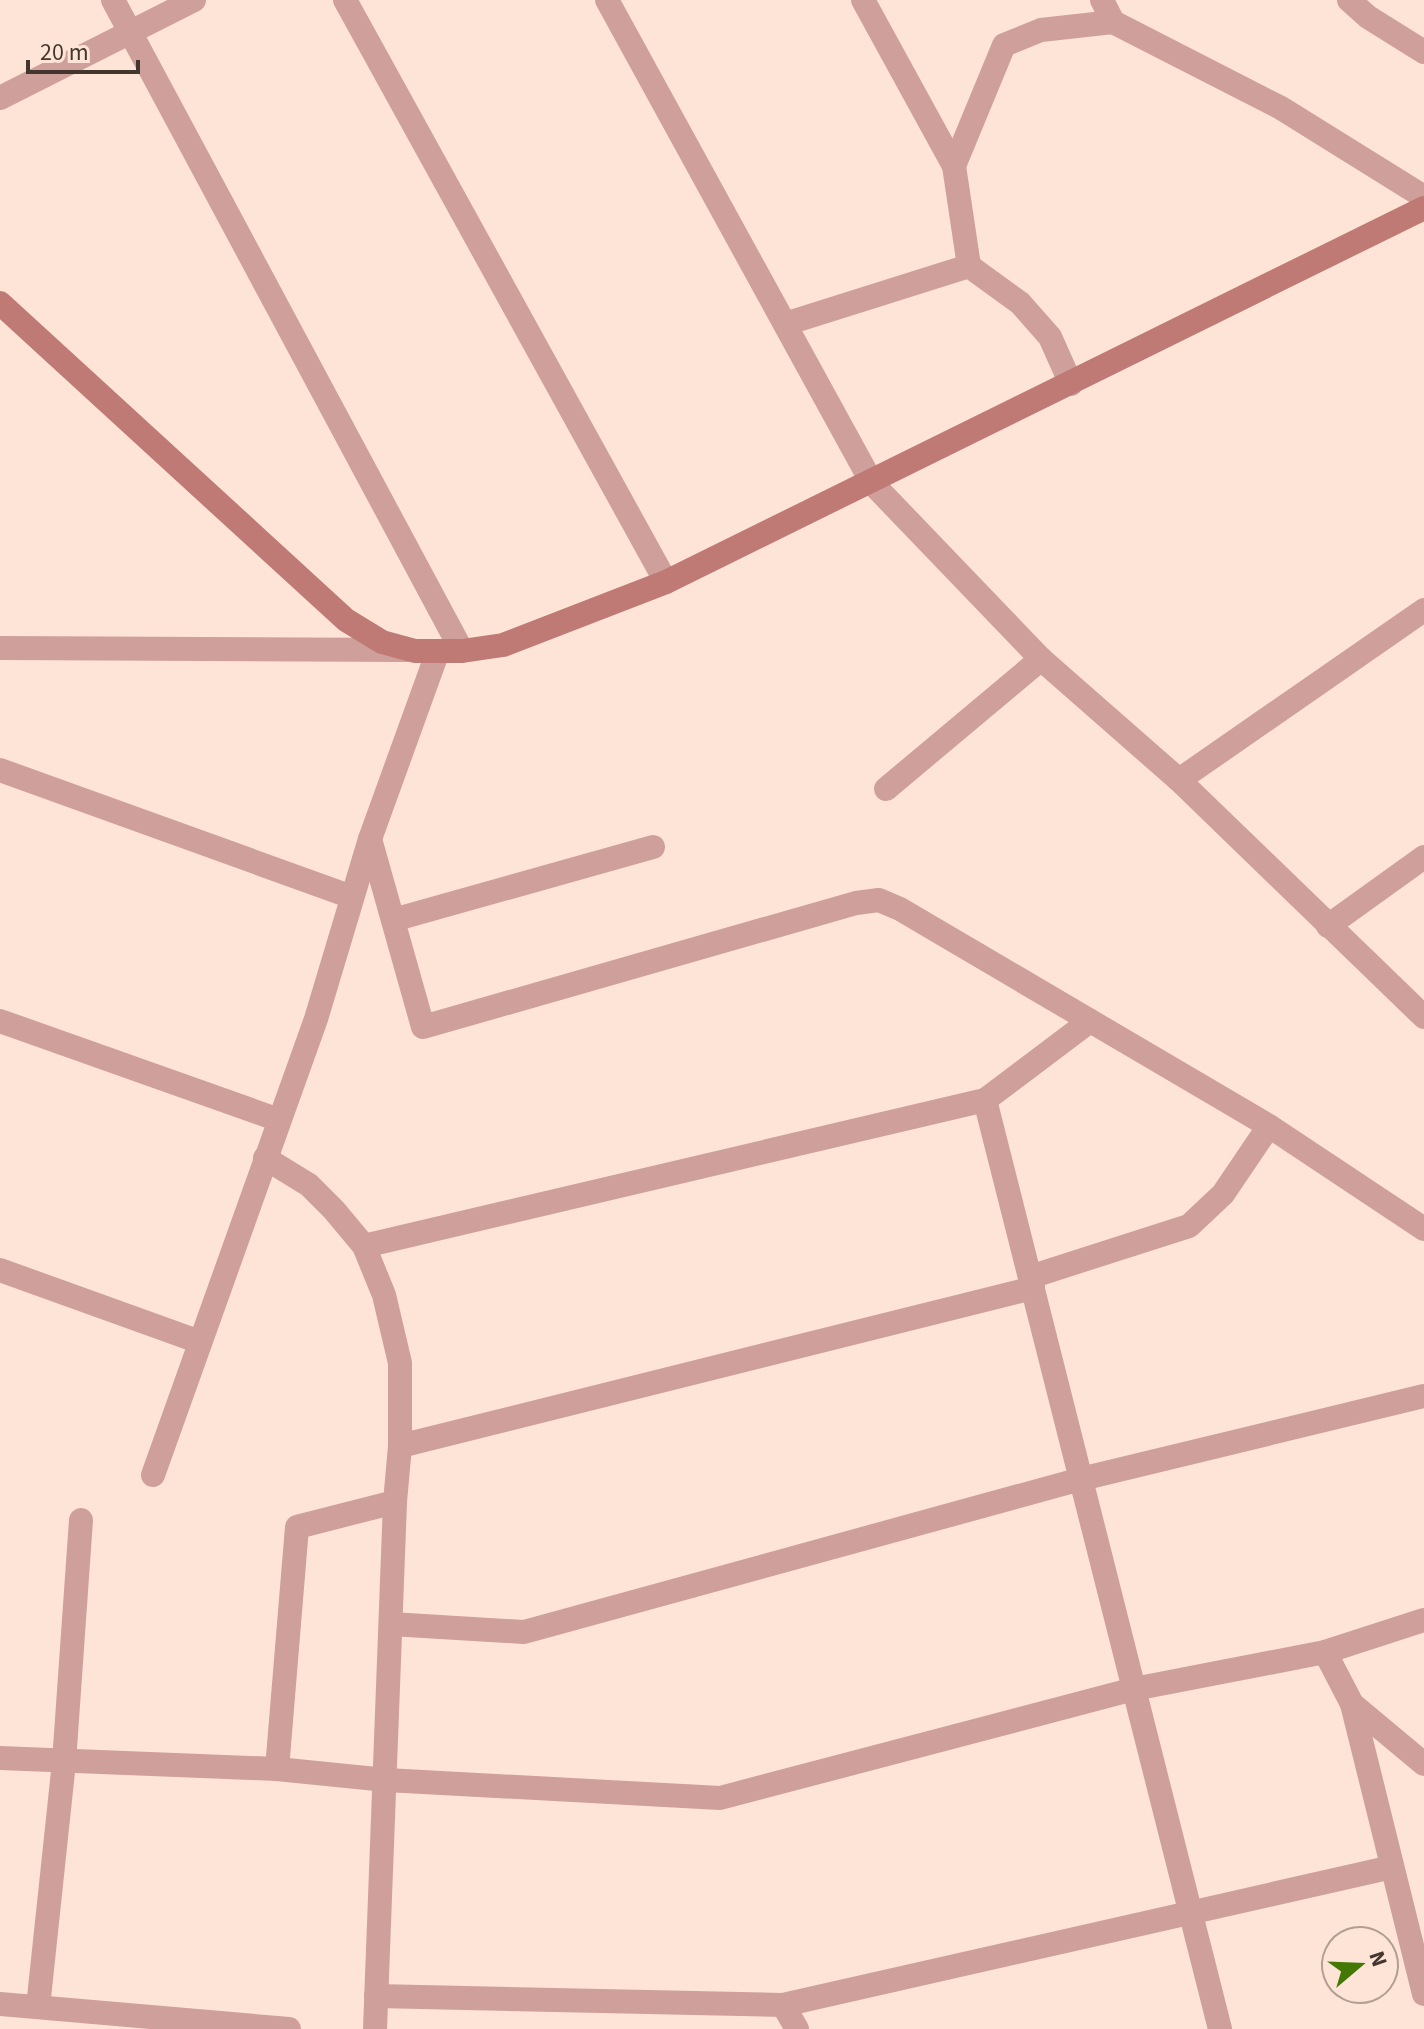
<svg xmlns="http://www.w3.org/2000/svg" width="1424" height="2029" font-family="'Source Sans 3',sans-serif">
<rect width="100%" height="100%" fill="#fde4d6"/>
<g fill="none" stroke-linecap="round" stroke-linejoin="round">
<g stroke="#cf9f9b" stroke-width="24">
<path d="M113 0 462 651"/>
<path d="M345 0 666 582"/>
<path d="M607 0 872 483 1041 659 1179 780 1424 1017"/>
<path d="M863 0 954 166 969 266"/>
<path d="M1102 0 1113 22 1281 108 1424 197"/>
<path d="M1349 0 1368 17 1424 52"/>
<path d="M0 98 194 0"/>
<path d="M954 166 1004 45 1041 30 1113 22"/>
<path d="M785 324 969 266 1020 303 1050 337 1071 384"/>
<path d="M0 648 406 650"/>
<path d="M0 770 352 897"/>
<path d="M1179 780 1424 610"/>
<path d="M886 789 1041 659"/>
<path d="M370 839 423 1027 856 903 879 900 900 909 1269 1126 1424 1229"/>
<path d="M393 920 653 847"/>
<path d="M1328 926 1424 857"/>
<path d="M0 1021 279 1120"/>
<path d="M985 1100 1220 2029"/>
<path d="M265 1158 309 1185 334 1210 364 1246 384 1295 400 1363V1446L395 1502 375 2029"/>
<path d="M364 1246 985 1100 1090 1021"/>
<path d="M0 1270 200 1342"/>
<path d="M1030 1277 1189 1226 1223 1194 1269 1126"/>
<path d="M400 1446 1033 1288"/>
<path d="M153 1475 316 1019 370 839 438 651"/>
<path d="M391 1624 524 1632 1081 1479 1424 1396"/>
<path d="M1325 1652 1352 1704 1424 1764"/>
<path d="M1352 1704 1424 1994"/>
<path d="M0 1758 277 1769 386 1780 720 1798 1134 1689 1325 1652 1424 1620"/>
<path d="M277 1769 297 1527 395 1502"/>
<path d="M376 1996 783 2005 1392 1867"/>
<path d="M0 2004 289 2029"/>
<path d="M783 2005 797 2029"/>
<path d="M38 2007 64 1762 81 1520"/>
</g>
<path stroke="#bf7a75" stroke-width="24" d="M0 303 346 620 382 642 415 651H462L503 645 666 582 1424 208"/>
</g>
<g transform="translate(1360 1965) rotate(71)"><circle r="38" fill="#fde4d6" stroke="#b29e93" stroke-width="2"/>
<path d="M0-6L14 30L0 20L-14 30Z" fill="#447804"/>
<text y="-12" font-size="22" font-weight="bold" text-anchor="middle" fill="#42362f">N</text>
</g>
<path d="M28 60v12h110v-12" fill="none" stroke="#42362f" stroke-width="4"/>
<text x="40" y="60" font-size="24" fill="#42362f" stroke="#fde4d6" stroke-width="6" paint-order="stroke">20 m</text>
</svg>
